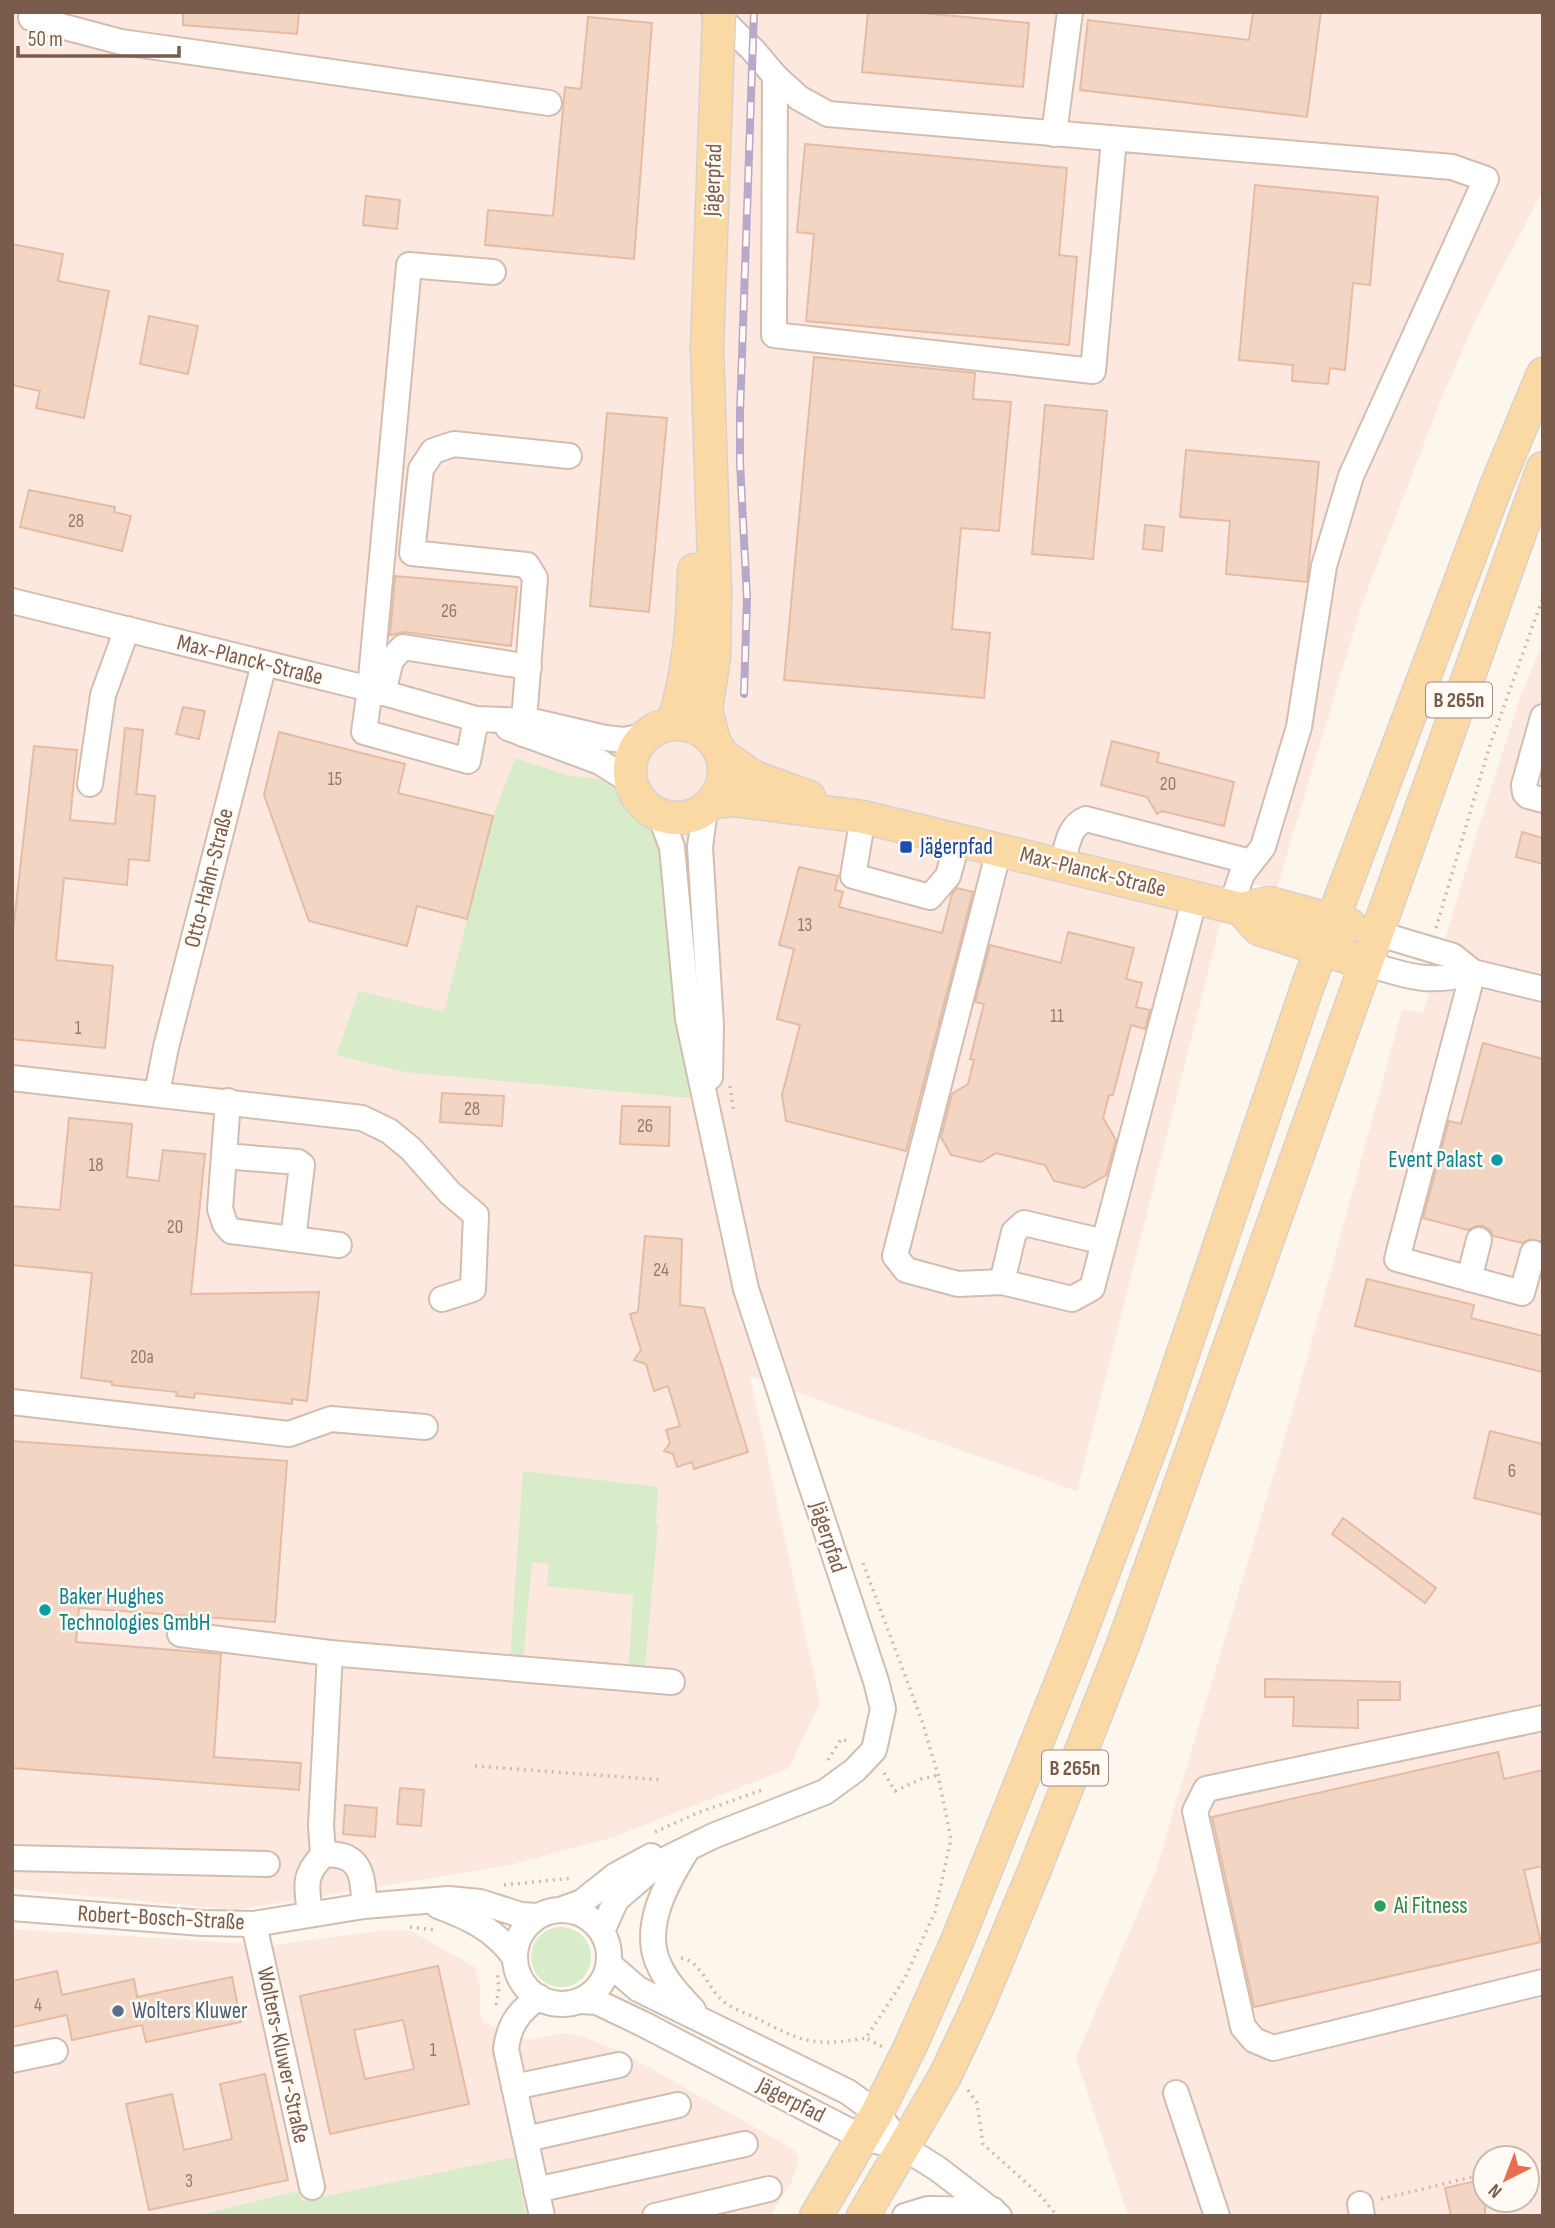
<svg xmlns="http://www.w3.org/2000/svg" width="1555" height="2228" font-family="'Sofia Sans Condensed',sans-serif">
<rect width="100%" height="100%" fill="#fdf6ec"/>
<g fill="#fde8e0" fill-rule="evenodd">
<path d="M12 12H1543V190L1477 317 1442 397 1362 604 1276 891 1232 877 1077 1491 750 1376 820 1703 789 1768 614 1837 510 1865 236 1910 12 1889Z"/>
<path d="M1543 642V2216H1128L1076 2058 1156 1870 1292 1413 1402 1010 1423 1012 1481 820 1521 695ZM1485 2158H1527V2200H1485Z"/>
<path d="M12 1929 273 1945 387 1930 411 1931 475 1967 480 1988V2012L483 2022 527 2040 565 2033 583 2037 622 2052 788 2146 796 2152 799 2159 797 2167 791 2183 770 2216H12Z"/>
</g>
<g fill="#d8ecc9">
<path d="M515 758 567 775 606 780 652 830 668 858 674 970 690 1098 405 1072 336 1055 359 991 444 1012 493 816Z"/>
<path d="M523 1471 658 1487 656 1523 658 1524 645 1666 629 1665 633 1595 547 1586 549 1564 532 1562 523 1660 510 1659Z"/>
<circle cx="561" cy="1957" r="30"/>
<path d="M515 2157 526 2216H196L298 2191 302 2201Z"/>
</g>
<g fill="#f3d5c3" stroke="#e6bba3" stroke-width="2" fill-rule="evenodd">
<path d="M183 12H299L297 34 183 25Z"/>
<path d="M868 12H912L1029 23 1023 87 862 72Z"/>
<path d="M1253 12H1321L1307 117 1080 90 1088 20 1249 40Z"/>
<path d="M588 17 652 23 634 259 485 245 488 210 553 216 565 87 581 89Z"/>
<path d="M805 144 1067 168 1059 255 1077 257 1069 345 806 321 814 234 797 232Z"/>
<path d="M1255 185 1378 197 1370 285 1353 283 1345 370 1330 368 1328 384 1292 381 1293 365 1239 360Z"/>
<path d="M366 196 400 200 397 229 363 225Z"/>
<path d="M12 244 63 254 58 281 109 291 84 418 36 408 40 391 12 385Z"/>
<path d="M149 316 198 326 188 374 140 364Z"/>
<path d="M814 357 975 373 973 399 1011 402 999 531 961 528 952 629 990 633 984 698 784 680Z"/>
<path d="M1045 405 1107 411 1093 559 1032 554Z"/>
<path d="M607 413 667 418 649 612 590 606Z"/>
<path d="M1186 450 1319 462 1307 582 1226 574 1230 521 1180 517Z"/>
<path d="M29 490 115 507 114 512 131 516 122 551 20 527Z"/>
<path d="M1145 525 1164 527 1162 551 1143 549Z"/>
<path d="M395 576 517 587 511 646 405 632 390 635Z"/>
<path d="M183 707 205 711 199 739 176 734Z"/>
<path d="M125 728 143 730 136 794 155 796 149 861 129 859 127 885 64 878 56 960 113 966 105 1048 12 1039V940L34 746 77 750 70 820 115 824Z"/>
<path d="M279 732 405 764 398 793 493 816 467 919 417 906 407 946 309 921 264 795Z"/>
<path d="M1112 741 1159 753 1157 762 1234 782 1224 826 1162 811 1157 814 1147 797 1101 785Z"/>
<path d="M1522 832 1543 838V864L1516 857Z"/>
<path d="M799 867 838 876 835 890 843 892 839 907 942 933 952 894 957 888 973 892 906 1151 786 1121 782 1095 800 1025 777 1019 794 949 779 945Z"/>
<path d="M1068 932 1134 948 1126 979 1142 983 1136 1007 1150 1010 1145 1029 1131 1025 1113 1095H1109L1103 1118 1116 1140 1106 1175 1084 1188 1054 1181 1045 1165 996 1153 981 1162 951 1155 941 1137 952 1094 968 1084 974 1060 970 1059 984 1004 975 1002 990 945 1061 963Z"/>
<path d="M1483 1043 1543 1059V1242L1530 1239 1522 1243 1493 1236 1490 1230 1483 1226H1476L1468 1230 1423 1218 1449 1121 1461 1124Z"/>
<path d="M442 1093 504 1096 502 1126 440 1122Z"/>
<path d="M622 1106 670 1107 669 1146 620 1144Z"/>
<path d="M69 1118 132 1124 127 1177 159 1181 163 1150 205 1154 191 1294 319 1292 307 1401 292 1399V1404L195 1393 194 1398 176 1396 177 1392 112 1385V1382L81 1378 92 1273 12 1265V1206L60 1210Z"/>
<path d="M645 1236 682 1239 680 1305 704 1308 748 1452 694 1469 692 1462 677 1467 673 1454 664 1451 670 1443 666 1430 680 1426 668 1386 654 1391 646 1364 634 1360 641 1350 630 1314 638 1312Z"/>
<path d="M1367 1279 1474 1305 1471 1318 1543 1336V1372L1355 1326Z"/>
<path d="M1490 1431 1543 1444V1515L1474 1498Z"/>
<path d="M12 1441 287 1461 275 1622 79 1608 76 1642 221 1654 214 1757 301 1763 299 1790 12 1768Z"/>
<path d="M1343 1518 1436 1588 1425 1603 1332 1534Z"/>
<path d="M1265 1679 1400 1682V1700H1358V1728L1293 1726 1294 1697H1265Z"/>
<path d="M1498 1752 1504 1779 1543 1770V1866L1524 1870 1541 1942 1254 2007 1212 1817Z"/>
<path d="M400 1788 424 1790 421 1826 397 1824Z"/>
<path d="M345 1805 377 1808 375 1837 343 1834Z"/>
<path d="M438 1966 469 2104 330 2134 300 1996ZM403 2020 414 2069 365 2079 354 2030Z"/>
<path d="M57 1971 62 1995 134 1979 137 1997 232 1977 241 2022 146 2042 142 2025 72 2040 67 2015 12 2027V1981Z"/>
<path d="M265 2074 288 2180 149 2210 126 2104 172 2094 184 2150 232 2139 220 2084Z"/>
<path d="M1485 2179V2216H1451L1445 2188Z"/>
</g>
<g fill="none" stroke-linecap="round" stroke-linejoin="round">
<defs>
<g id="minor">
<path d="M714 12 753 50 775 76 799 98 828 114 1452 167 1486 179 1351 476 1324 566 1299 727 1263 847 1242 874 1231 906"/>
<path d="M31 18 121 42 549 103"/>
<path d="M775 76 774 335 1093 371 1114 139"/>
<path d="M1054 134 1070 12"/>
<path d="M12 601 370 689 476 719 532 721 605 738 624 740 644 736"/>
<path d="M383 693 391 660 403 647 529 667"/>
<path d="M1543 717 1524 785 1525 793 1528 796 1543 800"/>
<path d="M476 719 468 761 364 732 370 689 409 265 493 272"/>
<path d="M508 728 600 762 630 781"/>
<path d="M523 734 535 578 527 565 412 553 421 469 433 451 454 444 569 456"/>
<path d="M90 784 103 695 127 629"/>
<path d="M705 809 700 847 711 1025 710 1077"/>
<path d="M863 817 853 876 930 897 948 876 958 840"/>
<path d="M999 850 895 1256 906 1270 958 1284 1002 1282 1072 1299 1092 1288 1195 897"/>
<path d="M1062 865C1067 847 1068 826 1086 819L1251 862"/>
<path d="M1376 933 1453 956 1473 972 1543 989"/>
<path d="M1365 963C1406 976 1431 985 1473 972"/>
<path d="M1473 972 1397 1259 1522 1293 1533 1253"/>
<path d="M12 1078 362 1118 389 1131 411 1149 450 1193 476 1215 473 1289 442 1299"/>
<path d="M157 1093 166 1047 264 664"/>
<path d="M228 1101 220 1209 225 1224 231 1231 339 1245"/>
<path d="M224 1156 298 1162 302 1165 293 1239"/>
<path d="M1469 1279 1479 1240"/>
<path d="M1002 1282 1014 1232 1024 1223 1104 1242"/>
<path d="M12 1402 289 1434 331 1419 425 1427"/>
<path d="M180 1634 330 1653 321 1825 323 1855"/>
<path d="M330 1653 672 1682"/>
<path d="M1543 1718 1206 1789 1195 1811 1243 2027 1254 2040 1273 2048 1543 1982"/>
<path d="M687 1850C667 1882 640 1929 660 1967 668 1984 681 1997 693 2010"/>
<path d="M12 1858 267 1864"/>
<path d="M438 1906C470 1918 496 1930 515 1958"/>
<path d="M12 1908 202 1923 254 1924 364 1906 448 1899 480 1902 521 1915 538 1916"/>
<path d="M563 1909 582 1902 616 1875 651 1856"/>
<circle cx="562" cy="1957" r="47"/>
<path d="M310 1914C307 1886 302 1877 323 1855 360 1851 364 1875 364 1906"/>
<path d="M254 1924 312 2187"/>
<path d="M602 1931 616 1900 660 1862 713 1836 825 1792 855 1770 874 1750 876 1741 883 1709 876 1681 746 1289 688 1019 672 847 660 815"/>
<path d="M609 1964 638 1989 848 2092 877 2113 888 2127"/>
<path d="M539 1997C518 2012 509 2025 506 2049L542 2216"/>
<path d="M580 2001 597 2002 643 2024 863 2138 903 2147 938 2169 999 2216"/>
<path d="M12 2060 55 2051"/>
<path d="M514 2087 619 2065"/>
<path d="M1176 2093 1217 2216"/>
<path d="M526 2139 678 2105"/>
<path d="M536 2190 745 2144"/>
<path d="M1360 2204 1362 2216"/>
<path d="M655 2216 769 2189"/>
<path d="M905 2216 928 2209 993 2210"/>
</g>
<g id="major">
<path d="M707 348 715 592 714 657 706 710 714 741"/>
<path d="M673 723C689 674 693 621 694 570"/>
<circle cx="677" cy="771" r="47"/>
<path d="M721 754 754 777 809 797"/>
<path d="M713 802 734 800 863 817 1241 909 1269 903 1350 925"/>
<path d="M1241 909 1259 929 1365 963"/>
<path d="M816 2216 877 2113 910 2047 958 1939 1074 1650 1156 1433 1308 985 1497 484 1543 374"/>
<path d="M863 2216 945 2076 978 2006 1035 1869 1124 1642 1543 468"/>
</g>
</defs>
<use href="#minor" stroke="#d1beb0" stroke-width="28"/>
<use href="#major" stroke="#dad1cd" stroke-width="35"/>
<g stroke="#d9b8a5" stroke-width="3.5" stroke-dasharray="2 5" stroke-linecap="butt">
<path d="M1436 928 1489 748 1543 597"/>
<path d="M730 1086 734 1113"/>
<path d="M863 1563 922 1721 938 1775 951 1839 935 1912 905 1978 866 2038 883 2047"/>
<path d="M828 1760 841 1739 851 1742"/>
<path d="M475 1766 663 1780"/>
<path d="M884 1773 895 1791 921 1779 938 1775"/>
<path d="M655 1832 697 1813 765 1789"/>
<path d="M504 1885 573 1878"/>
<path d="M410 1927 434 1930"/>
<path d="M681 1958C702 1962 707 1987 722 2000 730 2008 746 2013 756 2018 803 2042 812 2047 866 2038"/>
<path d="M496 2005 499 1988 497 1971"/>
<path d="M968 2090 977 2103 983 2144 1042 2197 1057 2216"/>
<path d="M1527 2165 1543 2161"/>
<path d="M1381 2199 1485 2174"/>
</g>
<use href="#minor" stroke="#fff" stroke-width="24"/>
<use href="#major" stroke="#fbd9a5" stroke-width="32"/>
<defs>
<path id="rail" d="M744 694 747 598 740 463V412L754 12"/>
</defs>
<use href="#rail" stroke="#b9a8c9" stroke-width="8"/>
<use href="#rail" stroke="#fffaf3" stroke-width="5" stroke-dasharray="16" stroke-linecap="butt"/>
<defs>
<path id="major-bridge" d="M707 348 719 12"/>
</defs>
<use href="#major-bridge" stroke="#dad1cd" stroke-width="35" stroke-linecap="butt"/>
<use href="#major-bridge" stroke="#fbd9a5" stroke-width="32"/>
</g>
<rect fill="#1a4fb4" stroke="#fffaf3" stroke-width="2.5" x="899" y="840" width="14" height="14" rx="3.5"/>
<g fill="#0f9aa8" stroke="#fffaf3" stroke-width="2.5">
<circle cx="1497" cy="1160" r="7"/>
<circle cx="45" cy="1610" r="7"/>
</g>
<circle fill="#2e9e5b" stroke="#fffaf3" stroke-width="2.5" cx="1380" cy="1906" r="7"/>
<circle fill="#5c6f8a" stroke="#fffaf3" stroke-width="2.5" cx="118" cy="2011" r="7"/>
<g text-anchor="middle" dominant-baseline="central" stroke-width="5" stroke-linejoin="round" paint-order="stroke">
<g font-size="19" fill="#987a6a">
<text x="76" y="521">28</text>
<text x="449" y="611">26</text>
<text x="335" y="779">15</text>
<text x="1168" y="784">20</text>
<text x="805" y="925">13</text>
<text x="1057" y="1016">11</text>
<text x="78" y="1028">1</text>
<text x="472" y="1109">28</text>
<text x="645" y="1126">26</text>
<text x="96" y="1165">18</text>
<text x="175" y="1227">20</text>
<text x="661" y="1270">24</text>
<text x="142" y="1357">20a</text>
<text x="1512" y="1471">6</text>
<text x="38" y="2005">4</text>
<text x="433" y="2050">1</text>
<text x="189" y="2181">3</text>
</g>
<g fill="#fffaf3" stroke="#a28b7f" stroke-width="2">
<rect x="1426" y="682.5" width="66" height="35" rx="5"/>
<rect x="1042" y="1750.5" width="66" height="35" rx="5"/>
</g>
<g font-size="21" font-weight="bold" fill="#7a5c4d">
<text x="1459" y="700">B 265n</text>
<text x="1075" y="1768">B 265n</text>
</g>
<g font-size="23" fill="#7a5c4d" stroke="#fffaf3">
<text transform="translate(713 180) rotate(-88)">Jägerpfad</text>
<text transform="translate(250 660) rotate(14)">Max-Planck-Straße</text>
<text transform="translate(1093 872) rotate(14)">Max-Planck-Straße</text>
<text transform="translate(209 878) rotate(-76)">Otto-Hahn-Straße</text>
<text transform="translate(828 1537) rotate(72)">Jägerpfad</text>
<text transform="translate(161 1918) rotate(3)">Robert-Bosch-Straße</text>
<text transform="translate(283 2055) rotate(78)">Wolters-Kluwer-Straße</text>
<text transform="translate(791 2100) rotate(27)">Jägerpfad</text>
</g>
<g font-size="23" fill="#164399" stroke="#fffaf3" text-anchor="start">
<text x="920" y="847">Jägerpfad</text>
</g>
<g font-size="23" fill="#0d838f" stroke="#fffaf3" text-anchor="end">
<text x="1483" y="1160">Event Palast</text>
<text x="59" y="1597" text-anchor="start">Baker Hughes<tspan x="59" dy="26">Technologies GmbH</tspan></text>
</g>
<g font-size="23" fill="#27864d" stroke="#fffaf3" text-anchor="start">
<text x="1394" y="1906">Ai Fitness</text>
</g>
<g font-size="23" fill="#4e5e75" stroke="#fffaf3" text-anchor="start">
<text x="132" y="2011">Wolters Kluwer</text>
</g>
</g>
<rect width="1555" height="2228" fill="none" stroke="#7a5c4d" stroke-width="28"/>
<g transform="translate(1506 2179) rotate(222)"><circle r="33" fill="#fffaf3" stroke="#cabbb1" stroke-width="2"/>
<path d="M0-5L12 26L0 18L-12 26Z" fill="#e76f51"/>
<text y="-10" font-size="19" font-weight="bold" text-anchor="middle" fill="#7a5c4d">N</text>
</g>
<path d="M18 46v10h161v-10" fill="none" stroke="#7a5c4d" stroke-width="3.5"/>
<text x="28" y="46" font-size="21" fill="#7a5c4d" stroke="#fffaf3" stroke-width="5" paint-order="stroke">50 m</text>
</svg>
